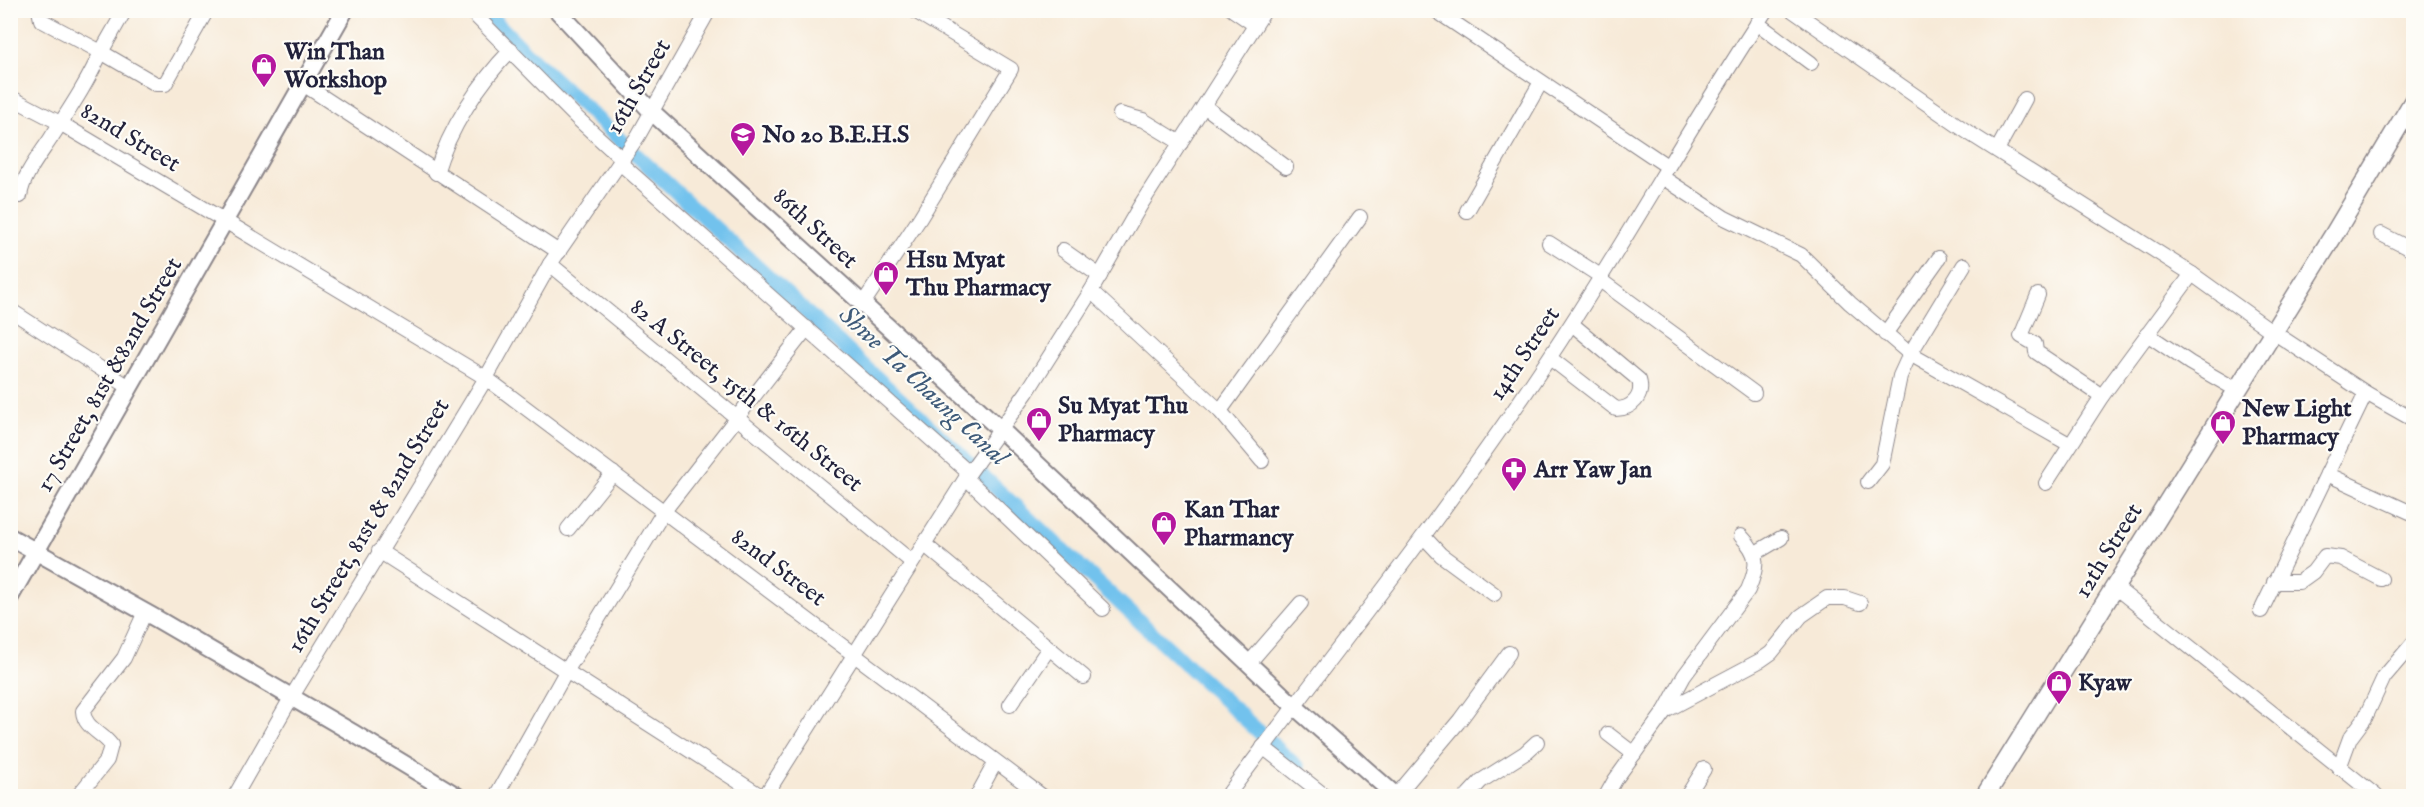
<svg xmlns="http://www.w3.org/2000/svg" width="2424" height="807" font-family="'IM FELL English',serif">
<rect width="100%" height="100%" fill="#fdfcf7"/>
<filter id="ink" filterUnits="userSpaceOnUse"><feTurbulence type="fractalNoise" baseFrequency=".0167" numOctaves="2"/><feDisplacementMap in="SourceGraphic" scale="12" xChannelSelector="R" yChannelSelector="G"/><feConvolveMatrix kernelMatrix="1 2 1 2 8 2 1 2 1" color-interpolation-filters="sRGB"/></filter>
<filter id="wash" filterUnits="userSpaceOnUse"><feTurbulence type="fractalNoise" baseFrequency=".008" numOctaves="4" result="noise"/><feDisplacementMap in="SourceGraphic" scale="24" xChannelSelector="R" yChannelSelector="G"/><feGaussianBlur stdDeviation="1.35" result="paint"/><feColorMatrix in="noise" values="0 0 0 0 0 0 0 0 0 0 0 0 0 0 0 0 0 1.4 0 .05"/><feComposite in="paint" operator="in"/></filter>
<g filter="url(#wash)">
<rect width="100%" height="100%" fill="#f7ead8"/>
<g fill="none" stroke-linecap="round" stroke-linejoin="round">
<path stroke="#72c2ed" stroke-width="15" d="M484 10 525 52 1298 768"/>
</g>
</g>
<g filter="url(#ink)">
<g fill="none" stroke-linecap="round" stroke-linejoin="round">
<defs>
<g id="minor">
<path d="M125 10 101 52 156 84H165L207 10"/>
<path d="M470 10 577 118 623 160"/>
<path d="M1233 10 1255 25"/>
<path d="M1435 10 1667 166"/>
<path d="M1792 10 1966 131 2192 274 2273 332 2366 393 2414 420"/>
<path d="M1757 23 1811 63"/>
<path d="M303 84 559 252"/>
<path d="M10 97 60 123 225 221 486 378 1042 796"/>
<path d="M1204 106 1286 167"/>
<path d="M1120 114 1143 120 1181 143"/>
<path d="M1997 150 2025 99"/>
<path d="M620 163 969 473"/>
<path d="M436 173C449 129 479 83 511 50"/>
<path d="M1662 177 1725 218 1801 255 1850 303 1910 354 2069 444"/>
<path d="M20 196C23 175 40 155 51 138 69 110 88 82 101 52L41 20 39 10"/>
<path d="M1467 211 1541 82"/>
<path d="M2381 234 2414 251"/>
<path d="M1549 243 1602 277"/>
<path d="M1063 250 1100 276"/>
<path d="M550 264 912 562"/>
<path d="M1600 280 1754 393"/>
<path d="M1091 291 1220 411 1262 461"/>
<path d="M2038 295 2021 336 2035 344 2036 352 2102 396"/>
<path d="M862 305 920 218 1011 69 913 10"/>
<path d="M10 310 129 387"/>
<path d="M1885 334 1939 258"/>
<path d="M2147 334 2190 363 2237 390"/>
<path d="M1550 358 1616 409C1632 409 1644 396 1639 380L1572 324"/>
<path d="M1220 411 1360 217"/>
<path d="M2327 474 2414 514"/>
<path d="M966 478 1103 609"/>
<path d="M1868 482 1882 464 1900 376 1910 354 1964 265"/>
<path d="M2046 483 2102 396 2192 274"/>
<path d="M568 529 613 473"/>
<path d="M1424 537 1441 555 1494 594"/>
<path d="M924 544 1084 677"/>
<path d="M379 551 761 796"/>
<path d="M1754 554 1781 538"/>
<path d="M2274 582H2299L2313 572 2325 556 2341 558 2381 579"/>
<path d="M2115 587 2376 796"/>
<path d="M2261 611 2366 393"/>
<path d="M1249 663 1301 603"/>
<path d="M1010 705 1049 648"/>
<path d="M1665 711 1761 660 1771 653 1801 616 1827 598H1845L1860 603"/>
<path d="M1608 734 1634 754"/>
<path d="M1263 747 1325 796"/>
<path d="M2339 768 2350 738 2365 718 2384 677 2414 642"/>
<path d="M78 796 107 760 111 745C103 733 84 728 83 711L124 658 145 612"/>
<path d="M235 796 291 698 486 378 550 264 638 136 709 10"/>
<path d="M496 796 567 670 664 511 807 328"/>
<path d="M765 796 969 473 1027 392 1091 291 1140 206 1265 10"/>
<path d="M977 796 995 763"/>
<path d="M1227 796C1328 660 1434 528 1529 388 1613 265 1684 134 1766 10"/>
<path d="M1396 796 1460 720 1509 653"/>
<path d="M1467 796 1481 781 1525 753 1537 742"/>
<path d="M1606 796 1615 780 1665 711 1684 676 1748 590C1758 566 1760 555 1741 536"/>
<path d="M1687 796 1704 769"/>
</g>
<g id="tertiary">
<path d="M557 10 651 111 1001 430 1294 706 1396 796"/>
<path d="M10 537 157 619 353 733 457 796"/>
<path d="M10 597 345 10"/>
</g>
<path id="secondary" d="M1985 796 2333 236 2414 100"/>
</defs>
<use href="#minor" stroke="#8c868a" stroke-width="16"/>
<use href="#tertiary" stroke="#8c868a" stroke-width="20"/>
<use href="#secondary" stroke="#8c868a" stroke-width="21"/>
<use href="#minor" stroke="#fff" stroke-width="14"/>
<use href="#tertiary" stroke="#fff" stroke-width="16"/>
<use href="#secondary" stroke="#fff" stroke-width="18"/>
</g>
</g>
<defs>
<symbol id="shop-pin" viewBox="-11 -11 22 30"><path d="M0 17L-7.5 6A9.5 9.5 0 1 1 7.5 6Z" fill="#b5179e" stroke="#fdfcf7"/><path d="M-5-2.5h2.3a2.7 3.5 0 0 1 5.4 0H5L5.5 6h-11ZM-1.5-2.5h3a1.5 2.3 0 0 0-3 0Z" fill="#fff"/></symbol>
<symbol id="school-pin" viewBox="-11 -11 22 30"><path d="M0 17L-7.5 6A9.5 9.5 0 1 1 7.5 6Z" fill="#b5179e" stroke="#fdfcf7"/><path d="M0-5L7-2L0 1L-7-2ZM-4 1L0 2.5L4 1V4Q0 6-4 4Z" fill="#fff"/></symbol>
<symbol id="pharmacy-pin" viewBox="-11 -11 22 30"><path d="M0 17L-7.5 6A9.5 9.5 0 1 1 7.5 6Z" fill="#b5179e" stroke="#fdfcf7"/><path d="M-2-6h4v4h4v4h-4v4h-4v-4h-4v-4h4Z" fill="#fff"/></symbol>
</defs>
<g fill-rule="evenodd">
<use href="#shop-pin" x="249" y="51" width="30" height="40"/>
<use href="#school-pin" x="728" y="120" width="30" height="40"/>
<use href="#shop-pin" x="871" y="259" width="30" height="40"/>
<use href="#shop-pin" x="1024" y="405" width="30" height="40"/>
<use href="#shop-pin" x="2208" y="408" width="30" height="40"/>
<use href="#pharmacy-pin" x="1499" y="455" width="30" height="40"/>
<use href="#shop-pin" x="1149" y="509" width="30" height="40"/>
<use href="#shop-pin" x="2044" y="668" width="30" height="40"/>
</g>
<g text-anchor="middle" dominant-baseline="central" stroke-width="4.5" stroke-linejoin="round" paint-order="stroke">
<g font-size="24" font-weight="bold" fill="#22223b" stroke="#fdfcf7" text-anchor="start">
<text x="284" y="52">Win Than<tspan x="284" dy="28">Workshop</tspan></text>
<text x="762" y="135">No 20 B.E.H.S</text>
<text x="906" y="260">Hsu Myat<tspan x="906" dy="28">Thu Pharmacy</tspan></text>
<text x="1058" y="406">Su Myat Thu<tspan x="1058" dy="28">Pharmacy</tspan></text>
<text x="2242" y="409">New Light<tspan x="2242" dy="28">Pharmacy</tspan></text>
<text x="1534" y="470">Arr Yaw Jan</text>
<text x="1184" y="510">Kan Thar<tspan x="1184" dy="28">Pharmancy</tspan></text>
<text x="2078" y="683">Kyaw</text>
</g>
<g font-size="24" fill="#22223b" stroke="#fdfcf7">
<text transform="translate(639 87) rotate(-60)">16th Street</text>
<text transform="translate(130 138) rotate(31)">82nd Street</text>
<text transform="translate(815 229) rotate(43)">86th Street</text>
<text transform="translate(1525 354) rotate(-56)">14th Street</text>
<text transform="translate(110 375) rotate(-60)">17 Street, 81st &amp;82nd Street</text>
<text transform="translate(746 396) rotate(39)">82 A Street, 15th &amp; 16th Street</text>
<text transform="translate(369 526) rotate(-59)">16th Street, 81st &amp; 82nd Street</text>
<text transform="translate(2109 551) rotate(-58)">12th Street</text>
<text transform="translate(778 568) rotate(37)">82nd Street</text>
</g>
<g font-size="26" font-style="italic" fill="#3e5a79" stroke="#fdfcf7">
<text transform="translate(923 386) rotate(43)">Shwe Ta Chaung Canal</text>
</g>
</g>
<rect width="2424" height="807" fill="none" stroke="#fdfcf7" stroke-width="36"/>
</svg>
